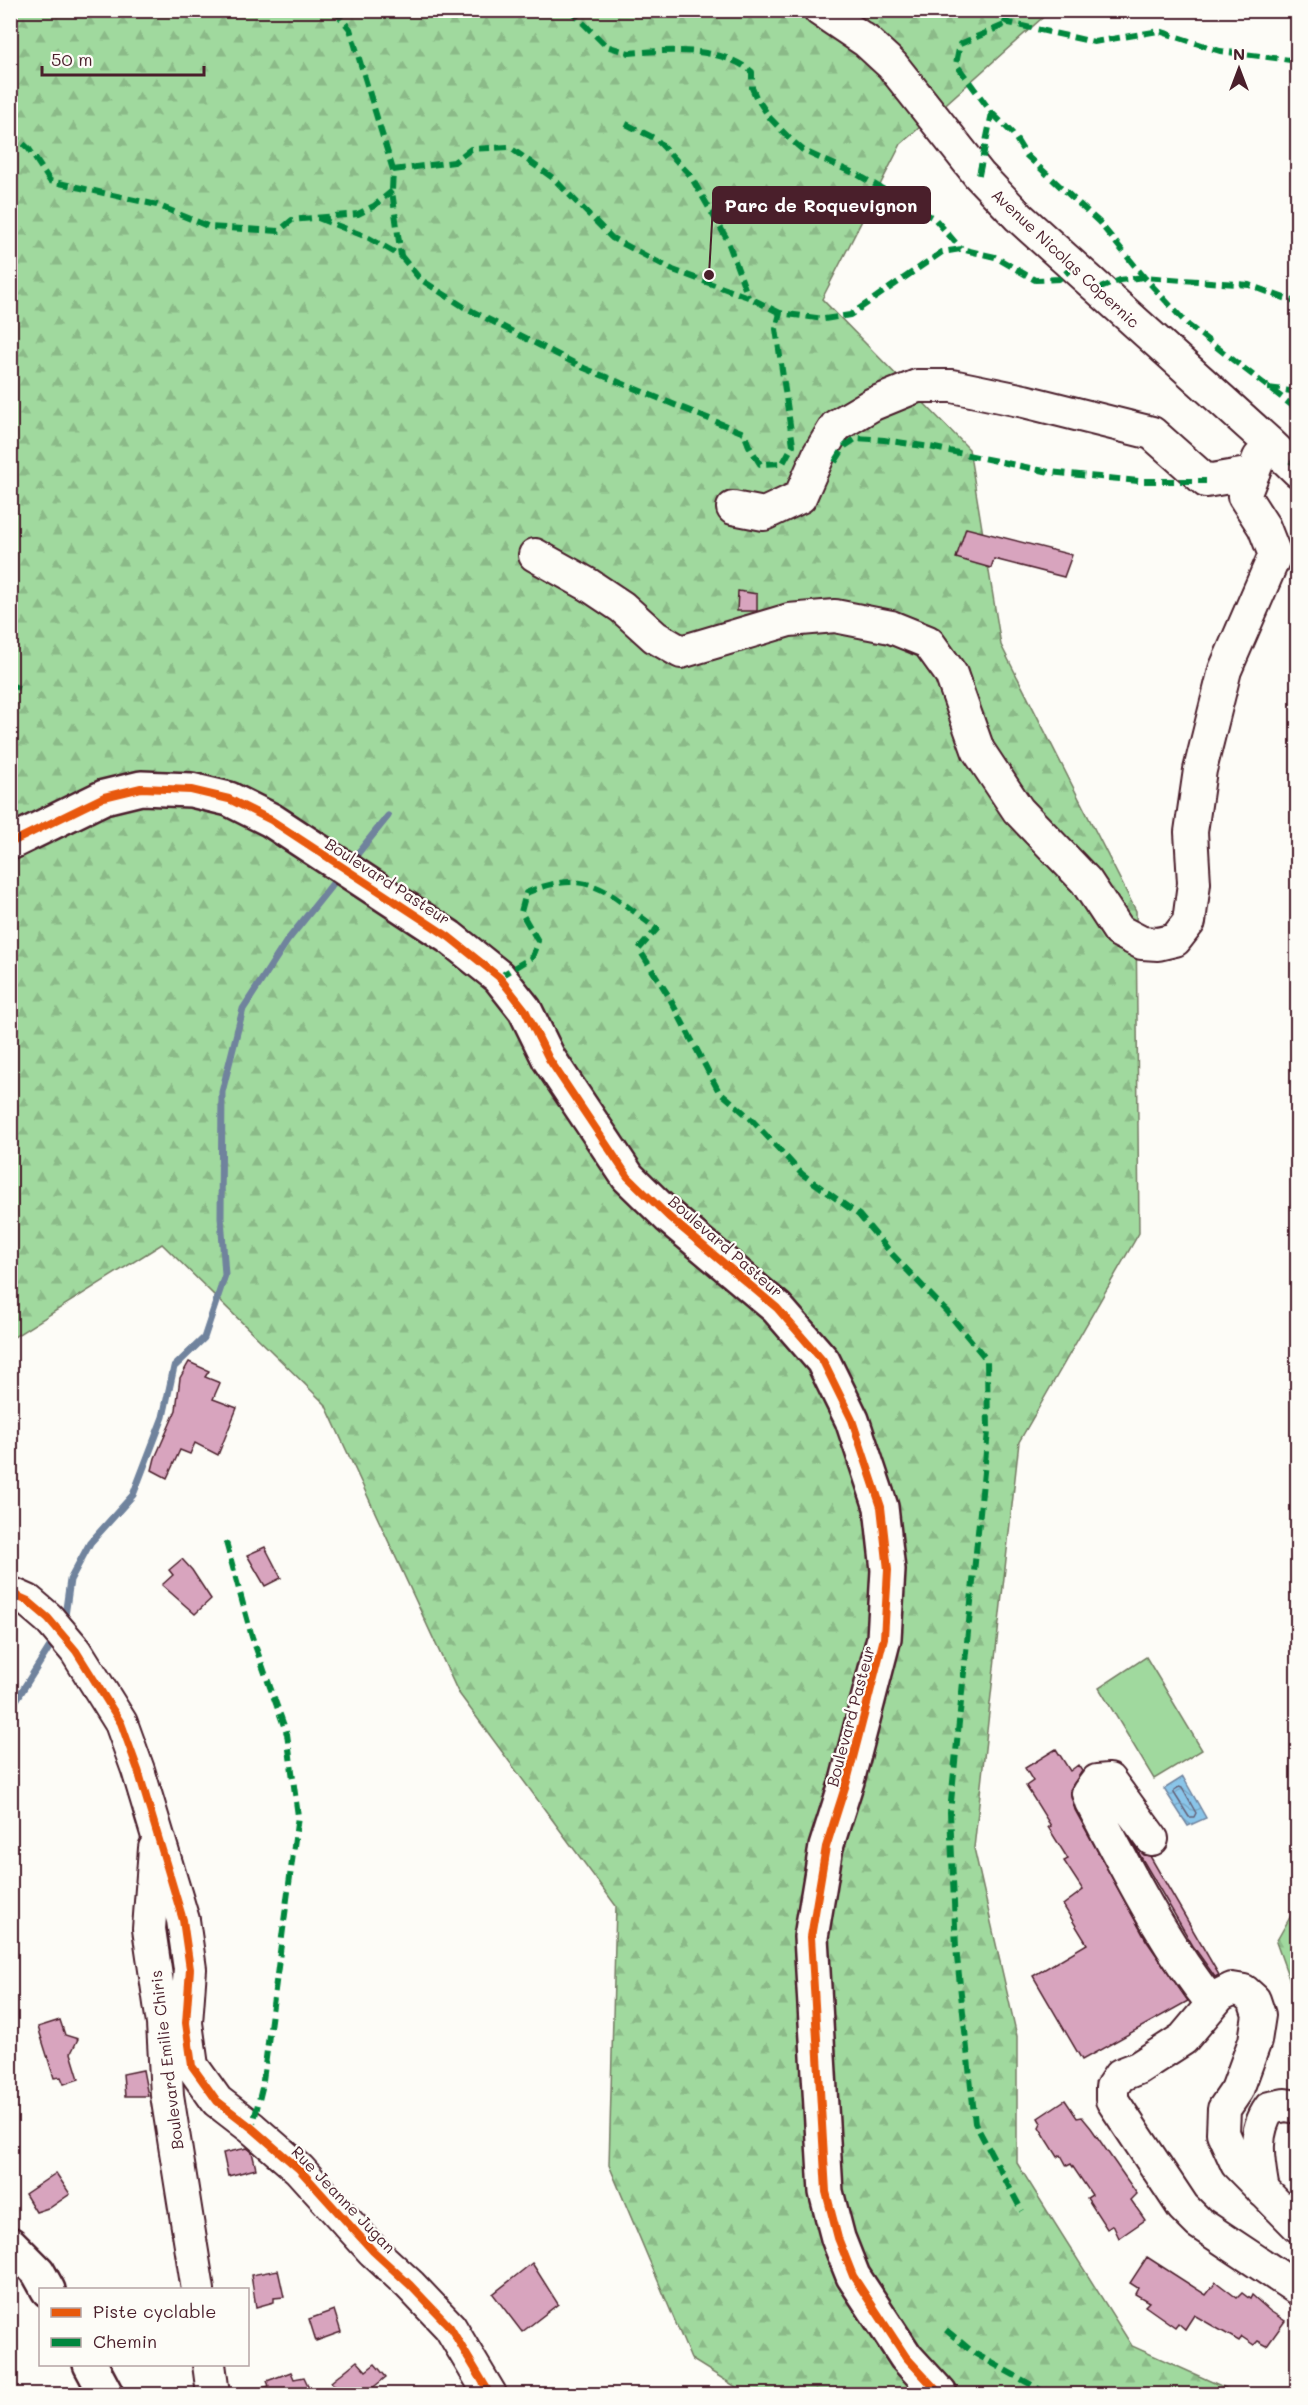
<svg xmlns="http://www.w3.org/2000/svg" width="1308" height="2405" font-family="Mali,sans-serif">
<defs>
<pattern id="forest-firs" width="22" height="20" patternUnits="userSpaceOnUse" patternTransform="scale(1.5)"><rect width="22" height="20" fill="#a0d99e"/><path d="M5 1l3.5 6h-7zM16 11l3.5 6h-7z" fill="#8bba88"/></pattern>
<pattern id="water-waves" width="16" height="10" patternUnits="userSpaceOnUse" patternTransform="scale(1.5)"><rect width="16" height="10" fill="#8ac5e9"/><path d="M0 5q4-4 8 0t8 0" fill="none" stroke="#79a9c8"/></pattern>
</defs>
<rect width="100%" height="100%" fill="#fdfcf7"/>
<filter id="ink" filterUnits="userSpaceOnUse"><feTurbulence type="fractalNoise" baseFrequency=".0167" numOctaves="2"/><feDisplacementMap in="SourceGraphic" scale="12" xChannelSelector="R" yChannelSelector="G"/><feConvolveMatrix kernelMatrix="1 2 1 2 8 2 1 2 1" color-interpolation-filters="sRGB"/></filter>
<g filter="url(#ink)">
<path fill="#a0d99e" stroke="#757c64" stroke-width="1.5" d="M1146 1657 1202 1750 1154 1779 1099 1688Z"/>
<g fill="url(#forest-firs)" stroke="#757c64" stroke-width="1.5">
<path d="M11 11H1050L901 144 822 299 969 449 1001 645 1136 911 1139 1233 1019 1442 974 1848 1017 2036V2163L1132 2346 1239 2394H747L691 2359 609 2165 616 1906 458 1692 325 1404 162 1244 11 1339Z"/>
<path d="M1297 1905V2001L1276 1942Z"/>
</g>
<path fill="url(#water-waves)" stroke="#70839d" stroke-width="1.5" d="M1183 1777 1206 1818 1188 1826 1164 1789Z"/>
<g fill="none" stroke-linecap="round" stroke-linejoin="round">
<path stroke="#646177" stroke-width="1.5" d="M1179 1787 1182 1788 1196 1813 1194 1817H1189L1174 1793V1790Z"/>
<g stroke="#70839d" stroke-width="7">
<path d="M350 863 388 816"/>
<path d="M64 1623 70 1580 90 1543 133 1495 163 1417 174 1367 204 1338 225 1275 221 1217 222 1092 243 1009 287 941 339 876"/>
<path d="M10 1710 54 1640"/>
</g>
</g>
<g fill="#d8a4be" stroke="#4a1f2b" stroke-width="1.5">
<path d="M966 528 1072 555 1064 577 994 559 991 568 956 558Z"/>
<path d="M738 591 757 594V611H737Z"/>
<path d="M189 1362 209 1371 205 1377 220 1383 213 1399 237 1408 218 1455 195 1443 190 1454 180 1450 167 1478 152 1470 155 1458 176 1410 180 1378Z"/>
<path d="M265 1547 281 1578 265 1586 247 1555Z"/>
<path d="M182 1559 192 1570 211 1599 195 1614 162 1585 173 1575 169 1570Z"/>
<path d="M1056 1749 1070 1771 1078 1765 1082 1771 1070 1790 1075 1810 1146 1940 1188 2001 1082 2060 1033 1976 1087 1944 1063 1905 1083 1890 1064 1861 1068 1859 1048 1827 1051 1826 1026 1786 1033 1781 1025 1768Z"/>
<path d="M1134 1845 1144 1855 1150 1856 1219 1975 1215 1977 1193 1946Z"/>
<path d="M60 2020 65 2035 78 2039 71 2053 79 2079 64 2084 61 2077 54 2078 38 2027Z"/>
<path d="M143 2070 148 2096H125L123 2074Z"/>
<path d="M1065 2100 1077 2118 1082 2117 1091 2128 1137 2194 1131 2200 1145 2220 1119 2238 1113 2225 1107 2229 1087 2198 1092 2195 1071 2164 1067 2166 1061 2155 1058 2157 1039 2127 1041 2123 1038 2118Z"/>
<path d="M247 2148 252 2152 256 2169 228 2176 223 2153Z"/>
<path d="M56 2173 70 2194 51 2207 36 2212 25 2194Z"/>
<path d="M1147 2257 1206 2295 1216 2282 1237 2298 1242 2293 1250 2299 1252 2295 1270 2311 1285 2321 1267 2346 1258 2341 1254 2345 1242 2337 1239 2341 1194 2315 1185 2329 1178 2323 1175 2327 1145 2306 1149 2302 1135 2294 1138 2288 1130 2283Z"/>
<path d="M532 2263 558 2304 522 2332 493 2294Z"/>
<path d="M278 2270 284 2297 274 2298V2302L256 2307 251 2275Z"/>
<path d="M334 2310 341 2332 316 2341 309 2319Z"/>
<path d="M357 2361 366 2371 375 2364 386 2377 365 2394H342L331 2382Z"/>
<path d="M291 2372 294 2379 304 2377 312 2394H259L258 2389 269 2386 267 2381Z"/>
</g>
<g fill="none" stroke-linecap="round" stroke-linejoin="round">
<defs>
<g id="minor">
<path d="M820 10 866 41 892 65 979 175 1019 217 1267 441 1298 471"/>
<path d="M733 508 764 514 800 497 819 454 836 426 873 404 917 386H952L1024 401 1152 433 1206 481 1253 473 1259 458"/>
<path d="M535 555 589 585 622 607 655 637 681 652 789 620 835 616 891 627 928 642 951 674 978 750 1018 810 1086 881 1119 931 1142 943 1158 944 1175 940 1189 922 1194 883 1191 832 1200 770 1225 670 1275 555 1264 527 1244 496 1253 473"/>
<path d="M10 1593 28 1601 48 1618 76 1651 121 1723 138 1770 183 1920 190 1969 186 2023 192 2066 217 2101 252 2128 299 2169 373 2251 410 2285 450 2327 490 2394"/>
<path d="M1152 1839 1109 1780 1097 1781 1088 1793 1091 1802C1128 1871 1163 1943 1212 2003"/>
<path d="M155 1848 149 1929 163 2024 167 2095 198 2290"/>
<path d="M1263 2191C1258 2162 1252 2133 1270 2108L1285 2105 1298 2107"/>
<path d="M1298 2226 1237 2164 1223 2133 1224 2109 1237 2090 1255 2041 1259 2015 1254 2000 1244 1991 1232 1989 1220 1995 1183 2039 1138 2068 1120 2075 1112 2087V2100L1183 2207 1199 2223 1298 2289"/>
<path d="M209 2364 213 2394"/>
</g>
<g id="major">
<path d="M10 843 104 797 141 788 191 790 229 799 271 820 449 937 499 977 525 1010 549 1059 628 1177 669 1217 777 1308 823 1361 852 1420 881 1507 888 1570 884 1638 847 1781 826 1847 811 1937 826 2192 838 2238 853 2276 906 2357 940 2394"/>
<path d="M10 2244 38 2272 48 2290"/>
<path d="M90 2364 106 2394"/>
</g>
</defs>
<use href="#minor" stroke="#4a1f2b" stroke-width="36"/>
<use href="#major" stroke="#4a1f2b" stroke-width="38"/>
<use href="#minor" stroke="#fdfcf7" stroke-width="32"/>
<use href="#major" stroke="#fdfcf7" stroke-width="33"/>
<g stroke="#00873e" stroke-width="6" stroke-dasharray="12 6" stroke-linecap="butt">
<path d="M334 10 350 29 393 170 392 191 401 256"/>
<path d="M570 10 606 46 629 53C668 50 721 46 752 72V88L756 97 770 118 790 139 804 151 858 175 935 219 961 249"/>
<path d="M988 10 1009 23 1094 42 1159 31 1220 51 1298 61"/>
<path d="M992 113 1013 134 1026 155 1099 222 1144 277 1188 325 1298 410"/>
<path d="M626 124 656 139 690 175 727 239 748 297"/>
<path d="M10 132 29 149 50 181 157 205 210 227 279 231 292 220 358 214 374 206 392 191"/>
<path d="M393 170 454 162 471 149 509 147 553 178 612 238 673 270 748 297 780 313"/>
<path d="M979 175 992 113 956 64 960 44 1009 23"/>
<path d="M318 218 367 237 401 256 420 279 464 307 584 368 744 433 749 446 760 464 783 463 793 445 776 329 780 313 824 319 850 315 942 252 961 249 995 257 1035 280 1059 279 1073 267"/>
<path d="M1098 289 1120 280 1144 277 1249 285 1298 303"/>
<path d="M1268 388 1298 392"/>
<path d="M835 462 845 446 857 438 884 440 930 447 1049 472 1139 481H1206"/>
<path d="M1291 465 1298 455"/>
<path d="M10 685 19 688"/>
<path d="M499 977 532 957 538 941 521 912 526 893C589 866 608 893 657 929L639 949 668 995 718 1090 750 1118 802 1174 859 1215 892 1254 948 1313 987 1360 988 1432 950 1812 956 1948 975 2123 1022 2211"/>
<path d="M226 1542 252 1637 287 1734 298 1816 262 2088 252 2128"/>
<path d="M946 2330 974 2353 1048 2394"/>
</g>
<defs>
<g id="cycleway">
<path d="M10 843 104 797 141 788 191 790 229 799 271 820 449 937 499 977 525 1010 549 1059 628 1177 669 1217 777 1308 823 1361 852 1420 881 1507 888 1570 884 1638 847 1781 826 1847 811 1937 826 2192 838 2238 853 2276 906 2357 940 2394"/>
<path d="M10 1593 28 1601 48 1618 76 1651 121 1723 138 1770 183 1920 190 1969 186 2023 192 2066 217 2101 252 2128 299 2169 373 2251 410 2285 450 2327 490 2394"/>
</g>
</defs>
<use href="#cycleway" stroke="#fdfcf7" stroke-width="11"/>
<use href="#cycleway" stroke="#e8590c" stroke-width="8"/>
</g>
</g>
<g text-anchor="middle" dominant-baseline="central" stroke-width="4.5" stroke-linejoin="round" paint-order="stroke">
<g font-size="16" fill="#4a1f2b" stroke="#fdfcf7">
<text transform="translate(1066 258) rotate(43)">Avenue Nicolas Copernic</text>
<text transform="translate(388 881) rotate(33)">Boulevard Pasteur</text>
<text transform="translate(726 1246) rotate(41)">Boulevard Pasteur</text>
<text transform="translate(850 1716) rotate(-75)">Boulevard Pasteur</text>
<text transform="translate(166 2060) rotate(-97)">Boulevard Emilie Chiris</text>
<text transform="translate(344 2199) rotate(46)">Rue Jeanne Jugan</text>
</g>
</g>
<path fill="none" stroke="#4a1f2b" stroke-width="2" d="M709 275L713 205"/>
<circle fill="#4a1f2b" stroke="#fdfcf7" stroke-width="2" cx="709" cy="275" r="6"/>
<rect fill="#4a1f2b" stroke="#4a1f2b" stroke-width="2" x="713" y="187" width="217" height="36" rx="6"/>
<g font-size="18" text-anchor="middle" font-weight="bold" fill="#fff">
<text x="821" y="212">Parc de Roquevignon</text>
</g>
<rect width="1308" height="2405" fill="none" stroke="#fdfcf7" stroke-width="36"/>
<rect x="18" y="18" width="1272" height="2369" fill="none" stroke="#4a1f2b" stroke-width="2" filter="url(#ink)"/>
<rect x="39" y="2288" width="210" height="78" fill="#fdfcf7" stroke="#b5a4a5" stroke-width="1.5"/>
<rect x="51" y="2308" width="30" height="9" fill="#e8590c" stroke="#b5a4a5" stroke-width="1.5"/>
<text x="93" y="2318" font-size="18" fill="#4a1f2b">Piste cyclable</text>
<rect x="51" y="2338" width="30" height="9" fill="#00873e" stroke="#b5a4a5" stroke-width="1.5"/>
<text x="93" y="2348" font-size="18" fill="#4a1f2b">Chemin</text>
<g transform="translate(1239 69)" stroke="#fdfcf7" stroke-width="4.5" paint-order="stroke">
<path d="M0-4.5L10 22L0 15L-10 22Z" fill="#4a1f2b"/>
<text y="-9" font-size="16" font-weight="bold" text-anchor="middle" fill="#4a1f2b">N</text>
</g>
<path d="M42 66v9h162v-9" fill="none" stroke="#4a1f2b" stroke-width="3"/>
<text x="51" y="66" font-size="18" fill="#4a1f2b" stroke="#fdfcf7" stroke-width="4.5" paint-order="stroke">50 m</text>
</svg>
